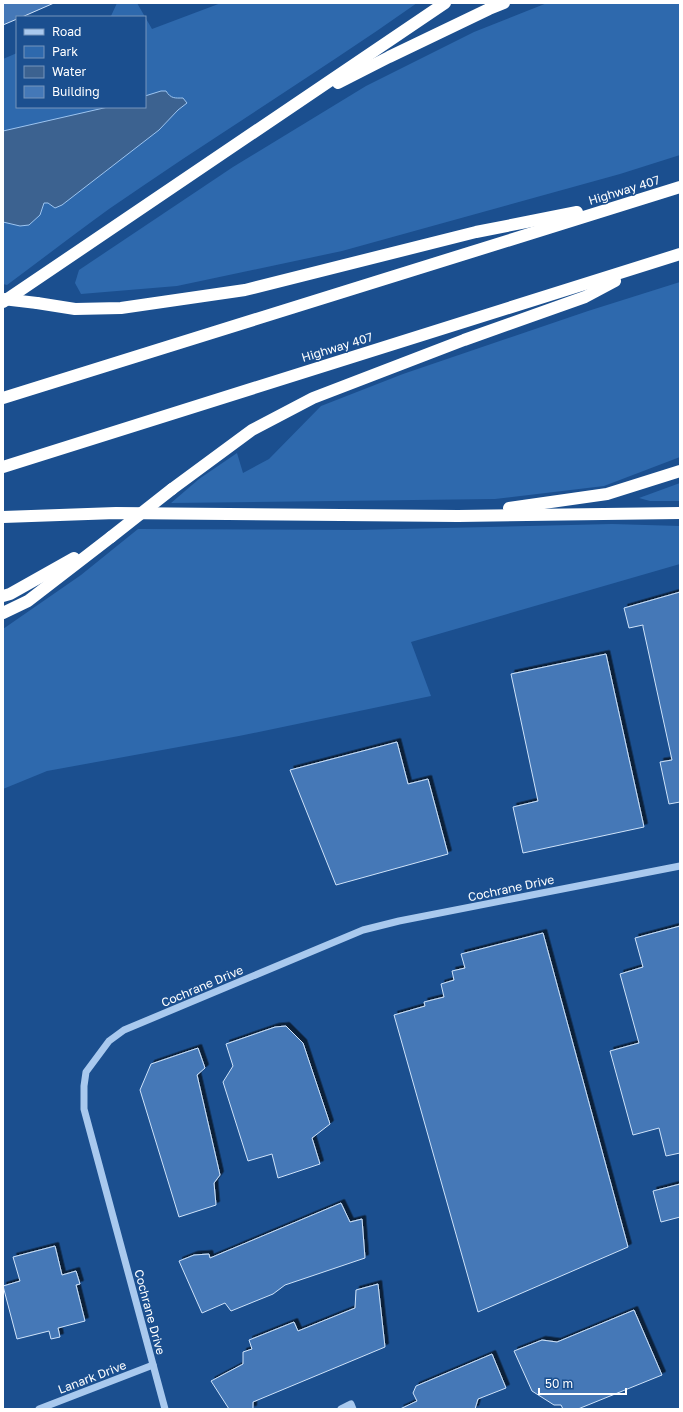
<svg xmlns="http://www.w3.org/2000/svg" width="683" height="1412" font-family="'Golos Text',sans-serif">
<defs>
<filter id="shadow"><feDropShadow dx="3.5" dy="-3.5" stdDeviation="0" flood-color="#0009"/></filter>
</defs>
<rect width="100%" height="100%" fill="#1b4f8f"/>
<g fill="#2e69ad">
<path d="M117 3H137L152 29 221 3H417C316 74 210 139 109 209 74 234 41 260 7 285L3 284V59L17 53V107H145V17H110L111 16Z"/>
<path d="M547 3H680V155L620 174 342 251 177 286 81 294 75 283 79 270 233 167 366 86 474 32Z"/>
<path d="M680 282V457L604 486 495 499 171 503 199 479 237 453 243 473 269 459 321 406 403 374 588 311Z"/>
<path d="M680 483V501H650L639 498Z"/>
<path d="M612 524 680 526V564L411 642 431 696 239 736 47 771 3 789V629L81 575 138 529 357 530Z"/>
</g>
<path fill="#3c6290" stroke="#9cc4f0" d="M161 91H166C171 99 175 98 183 98L187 103 178 110 159 130 62 205 55 208 48 203H44L40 215 29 225 20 226 3 222V131L108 107H145V96Z"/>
<g fill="#4478b7" stroke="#cfe3fa" filter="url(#shadow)">
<path d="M3 3H54L22 17H17V19L3 25Z"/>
<path d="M680 592V802L669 804 660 762 672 760 643 627V625L629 628 624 608Z"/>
<path d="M606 654 644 827 523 853 513 807 538 801 511 674Z"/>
<path d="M397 742 408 784 428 779 448 854 336 885 290 770Z"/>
<path d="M680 926V1153L666 1156 659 1128 633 1135 610 1051 639 1043 620 974 643 967 635 938Z"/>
<path d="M543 933 628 1247 478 1312 394 1015 425 1006 424 1002 444 997 441 984 454 980 452 971 465 968 461 954Z"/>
<path d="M286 1026 303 1043 330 1124 312 1138 320 1164 278 1178 272 1154 248 1161 223 1082 233 1066 226 1044 275 1027Z"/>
<path d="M198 1048 205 1068 197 1075 220 1175 214 1183 216 1205 179 1217 140 1090 151 1064Z"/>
<path d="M680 1184V1217L661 1222 653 1191Z"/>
<path d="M341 1203 350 1222 362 1219 365 1258 285 1285 273 1294 231 1311 225 1303 202 1313 179 1261 194 1255 209 1254 210 1258Z"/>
<path d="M55 1246 62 1275 76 1271 80 1284 76 1285 85 1321 58 1328 60 1337 51 1339 49 1331 17 1339 3 1286 20 1281 13 1257Z"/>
<path d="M378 1284 385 1347 253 1402V1409H229L211 1381 243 1364V1352L252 1349 249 1340 294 1322 298 1331 355 1308 356 1290Z"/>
<path d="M634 1310 662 1375 578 1409H563L561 1405H554L532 1391 514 1351 542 1340 557 1342Z"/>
<path d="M492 1354 506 1388 478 1399 475 1409H400L417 1401 413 1393 416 1386Z"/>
</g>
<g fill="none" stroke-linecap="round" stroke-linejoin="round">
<g stroke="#a9c9ee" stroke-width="7">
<path d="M39 1409 153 1365"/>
<path d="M165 1409 84 1109V1086L86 1072 109 1041 124 1030 363 930 399 921 680 866"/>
<path d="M341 1409 351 1404 353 1409"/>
</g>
<g stroke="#fff" stroke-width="12">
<path d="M338 83 389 57 489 9 504 3"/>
<path d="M3 302 445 3"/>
<path d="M37 303 75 309 121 308 245 290 476 232 577 212"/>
<path d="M3 398 680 187"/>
<path d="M3 467 680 254"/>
<path d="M172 489 252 430 313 398 464 340 585 297 615 281"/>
<path d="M509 508 607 494 680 471"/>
<path d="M3 517 116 513 458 516 680 513"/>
<path d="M3 596 10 594 74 558"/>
<path d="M3 613 28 601 111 537"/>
</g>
<g stroke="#fff" stroke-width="12">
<path d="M3 299 37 303"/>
<path d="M111 537 172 489"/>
</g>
</g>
<g text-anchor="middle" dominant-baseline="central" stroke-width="3" stroke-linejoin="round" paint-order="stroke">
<g font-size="12" fill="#fff" stroke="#1b4f8f">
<text transform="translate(624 190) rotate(-17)">Highway 407</text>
<text transform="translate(337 347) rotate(-17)">Highway 407</text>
<text transform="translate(511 888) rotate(-12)">Cochrane Drive</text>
<text transform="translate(202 986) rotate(-23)">Cochrane Drive</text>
<text transform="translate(150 1312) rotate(75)">Cochrane Drive</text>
<text transform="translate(92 1377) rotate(-21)">Lanark Drive</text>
</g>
</g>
<rect width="683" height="1412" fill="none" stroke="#ffffff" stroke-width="8"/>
<rect x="16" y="16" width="130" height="92" fill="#1b4f8f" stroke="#7695bc"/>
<rect x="24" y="29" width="20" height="6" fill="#a9c9ee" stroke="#7695bc"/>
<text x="52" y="36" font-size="12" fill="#ffffff">Road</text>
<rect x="24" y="46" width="20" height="12" fill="#2e69ad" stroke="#7695bc"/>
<text x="52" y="56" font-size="12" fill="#ffffff">Park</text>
<rect x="24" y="66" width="20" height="12" fill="#3c6290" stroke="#7695bc"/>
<text x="52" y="76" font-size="12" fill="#ffffff">Water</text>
<rect x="24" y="86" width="20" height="12" fill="#4478b7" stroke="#7695bc"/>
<text x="52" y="96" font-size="12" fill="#ffffff">Building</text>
<path d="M539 1388v6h87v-6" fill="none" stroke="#ffffff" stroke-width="2"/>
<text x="545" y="1388" font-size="12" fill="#ffffff" stroke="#1b4f8f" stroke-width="3" paint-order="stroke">50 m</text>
</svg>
